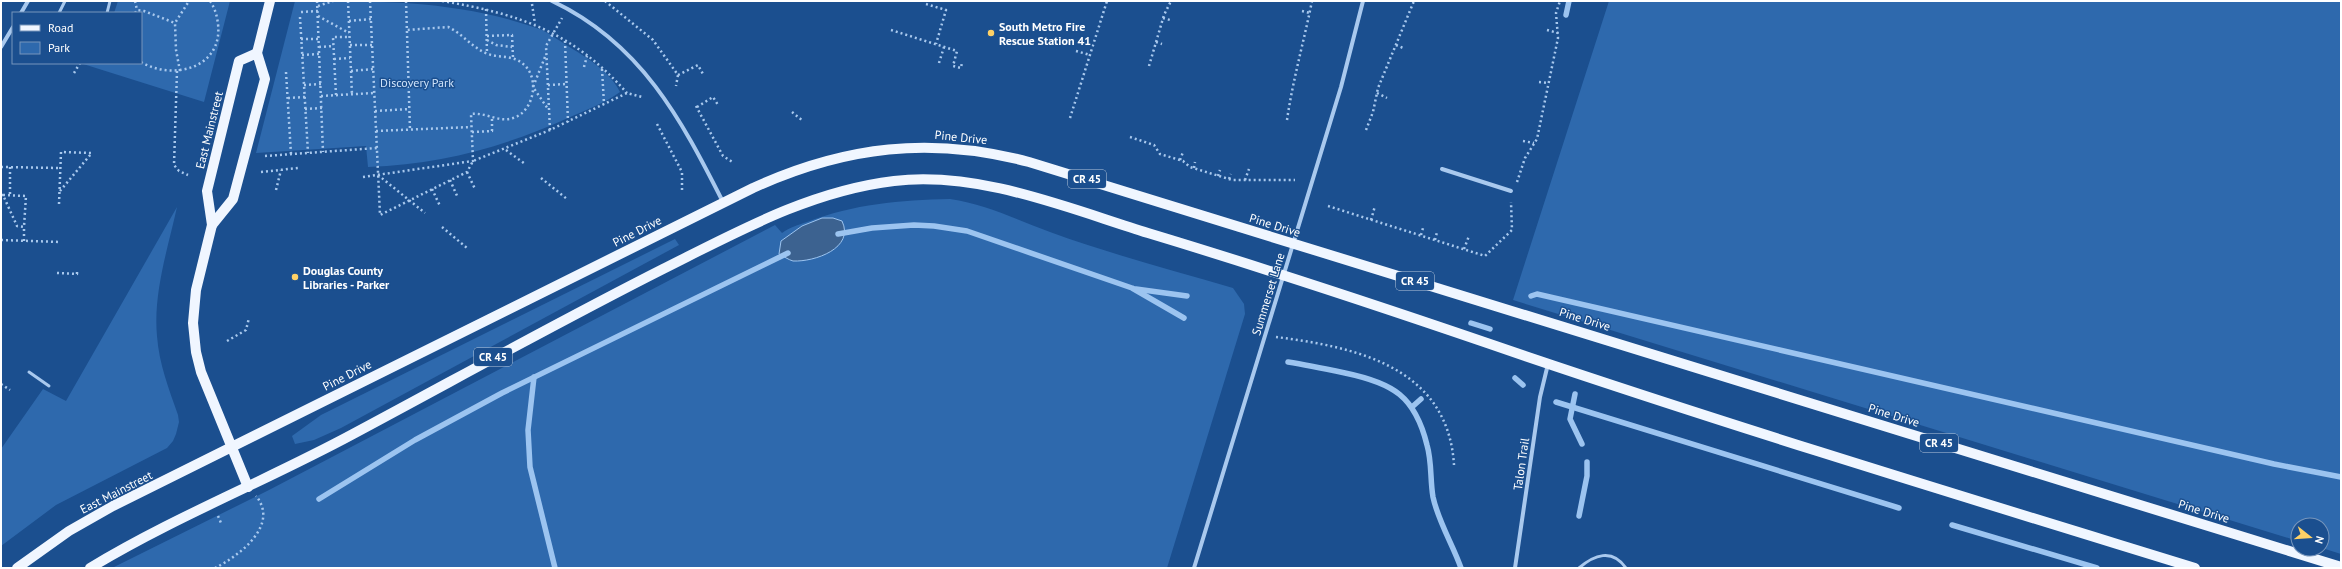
<svg xmlns="http://www.w3.org/2000/svg" width="2342" height="569" font-family="'PT Sans',sans-serif">
<rect width="100%" height="100%" fill="#1b4f8f"/>
<g fill="#2e69ad">
<path d="M118 1H230L204 102 80 63H141V13H114Z"/>
<path d="M295 1C381 1 460 0 542 30 552 35 561 42 571 48 588 58 611 73 620 92 605 103 584 111 568 118 501 148 441 164 368 167L366 146 256 153Z"/>
<path d="M1609 1H2341V554L2322 548V525H2298V541L1513 300Z"/>
<path d="M950 199C986 204 1017 220 1050 232 1110 254 1172 270 1233 288L1244 304 1245 314 1167 568H112L269 490 775 225 782 233C790 227 798 225 807 222 854 204 900 200 950 199Z"/>
<path d="M177 207C168 248 153 293 157 336 159 364 169 389 178 415L179 422 176 434 173 441 167 448 56 505 1 546V449L43 389 66 401Z"/>
<path d="M675 239 679 245 341 428 314 440 295 444 292 436 321 415Z"/>
</g>
<path fill="#3c6290" stroke="#9cc4f0" d="M822 218H833L842 221C855 248 815 262 793 261 789 260 783 256 779 254L781 241 802 226Z"/>
<g fill="none" stroke-linecap="round" stroke-linejoin="round">
<g stroke="#9cc4f0" stroke-width="5.5">
<path d="M1566 15 1569 1"/>
<path d="M838 234 872 228 914 225 934 226 967 231 1132 288 1184 318"/>
<path d="M1136 289 1187 296"/>
<path d="M1531 296 1537 294 2274 464 2341 477"/>
<path d="M1471 323 1490 329"/>
<path d="M1288 362C1307 365 1326 369 1345 373 1393 383 1415 396 1427 445 1432 462 1430 480 1433 497 1438 521 1453 545 1461 568"/>
<path d="M534 377 528 430 530 467 555 568"/>
<path d="M1515 378 1523 385"/>
<path d="M1575 394 1570 419 1582 444"/>
<path d="M1556 402 1899 508"/>
<path d="M1412 407 1421 399"/>
<path d="M319 499 415 440 502 393 788 253"/>
<path d="M1579 516 1587 476V462"/>
<path d="M1952 525 2097 568"/>
</g>
<g stroke="#a9c9ee" stroke-width="2.5" stroke-dasharray="2 3" stroke-linecap="butt">
<path d="M135 1 137 10"/>
<path d="M317 1 323 152"/>
<path d="M348 1 352 95"/>
<path d="M370 1 380 215 467 172 473 161 550 130 627 93 642 97"/>
<path d="M406 1 410 130"/>
<path d="M442 1C520 14 573 32 627 93"/>
<path d="M605 1 653 40 678 75 676 86"/>
<path d="M532 4 535 24"/>
<path d="M926 4 946 10 936 44"/>
<path d="M318 6 333 1"/>
<path d="M486 9 487 54"/>
<path d="M1302 11 1310 13"/>
<path d="M301 12 318 11"/>
<path d="M135 13 137 10 144 11 175 23"/>
<path d="M318 16 349 33"/>
<path d="M300 17 308 153"/>
<path d="M1163 18 1170 20"/>
<path d="M349 21 371 19"/>
<path d="M891 30 957 51 953 66 961 68 962 62"/>
<path d="M1547 30 1558 33"/>
<path d="M487 36 512 35 513 58"/>
<path d="M301 39H319"/>
<path d="M487 40 496 45 512 47"/>
<path d="M565 41 568 122"/>
<path d="M1156 42 1162 44"/>
<path d="M350 45H372"/>
<path d="M1396 45 1403 48"/>
<path d="M319 47 334 46"/>
<path d="M1076 51 1090 55"/>
<path d="M302 55 319 54"/>
<path d="M545 57 533 87 548 109"/>
<path d="M334 59 350 58"/>
<path d="M141 62C173 81 223 68 218 24 217 16 215 8 210 1"/>
<path d="M939 63 944 47"/>
<path d="M1149 66 1164 15 1171 1"/>
<path d="M584 67 587 56"/>
<path d="M602 69 604 104"/>
<path d="M177 71 174 165 179 171 188 175"/>
<path d="M180 71 176 50 175 23 189 1"/>
<path d="M351 71 373 69"/>
<path d="M286 72 291 154"/>
<path d="M74 73 80 63"/>
<path d="M678 75 698 65 704 76"/>
<path d="M1539 82 1549 83"/>
<path d="M304 85 321 84"/>
<path d="M548 85 567 84"/>
<path d="M1377 93 1387 98"/>
<path d="M336 95 333 37H350"/>
<path d="M321 96 374 93"/>
<path d="M288 98 305 97"/>
<path d="M696 106 723 156 734 163"/>
<path d="M697 107 713 97 718 105"/>
<path d="M305 109 322 108"/>
<path d="M375 111 410 109"/>
<path d="M792 112 803 121"/>
<path d="M1070 118 1107 1"/>
<path d="M1287 120C1293 79 1304 41 1312 1"/>
<path d="M657 124 682 172V190"/>
<path d="M550 130 546 46 562 18"/>
<path d="M1366 130 1373 112 1378 88 1414 1"/>
<path d="M376 131 471 127"/>
<path d="M472 132 492 131V116"/>
<path d="M1130 137 1154 145 1160 154 1183 161 1190 167 1232 180H1295"/>
<path d="M1523 141 1534 143"/>
<path d="M506 150 525 164"/>
<path d="M265 156 377 148"/>
<path d="M1180 160 1183 152"/>
<path d="M1 167 60 168"/>
<path d="M10 167V195"/>
<path d="M1194 168 1195 162"/>
<path d="M261 172 298 168"/>
<path d="M467 172 475 189"/>
<path d="M378 175 425 213"/>
<path d="M1218 176 1220 170"/>
<path d="M363 177 473 161 471 114C486 112 499 123 513 118 534 112 541 77 522 63 512 55 499 58 488 54 472 48 462 33 448 27L407 30"/>
<path d="M541 178 567 199"/>
<path d="M1229 179 1231 174"/>
<path d="M450 180 458 198"/>
<path d="M1245 180 1249 169"/>
<path d="M1517 182 1525 158 1537 139 1558 38 1556 13 1560 1"/>
<path d="M432 189 440 206"/>
<path d="M276 190 281 170"/>
<path d="M60 191 91 154"/>
<path d="M1 195H3L17 226 24 227V241"/>
<path d="M3 195 26 196 24 227"/>
<path d="M59 204 61 152 91 153"/>
<path d="M1328 206 1485 256 1512 230 1511 202"/>
<path d="M1371 220 1375 206"/>
<path d="M442 227 467 248"/>
<path d="M1421 235 1423 228"/>
<path d="M1 240 60 242"/>
<path d="M1435 240 1437 232"/>
<path d="M1464 249 1469 236"/>
<path d="M57 273 77 274V271"/>
<path d="M1276 337C1356 347 1448 367 1454 465"/>
<path d="M227 341 246 330 249 318"/>
<path d="M1 384 10 390"/>
<path d="M218 516 221 523"/>
<path d="M215 568C239 556 280 525 256 496"/>
</g>
<g stroke="#a9c9ee" stroke-width="3">
<path d="M59 13 65 1"/>
<path d="M107 13 110 1"/>
<path d="M29 372 49 386"/>
<path d="M1579 568C1594 555 1612 548 1626 568"/>
</g>
<g stroke="#a9c9ee" stroke-width="4">
<path d="M552 1C641 43 681 119 723 202"/>
<path d="M21 13 28 1"/>
<path d="M1 47 13 27"/>
<path d="M1442 169 1511 191"/>
<path d="M1194 568 1341 87 1363 1"/>
<path d="M1515 568 1540 397 1548 364"/>
</g>
<g stroke="#f0f6ff" stroke-width="10">
<path d="M212 225 233 199 265 79 257 53 270 1"/>
<path d="M248 487 201 372 196 352 193 323 196 290 212 225 207 191 239 61 257 53"/>
<path d="M17 568 69 531 113 506 753 188C845 146 931 136 1029 162L2341 567"/>
<path d="M90 568C174 517 266 481 353 434 456 379 558 322 663 269 737 232 810 191 894 181 980 171 1067 208 1148 233 1274 271 1400 313 1525 356 1747 431 1971 499 2195 568"/>
</g>
</g>
<g fill="#ffd166" stroke="#1b4f8f" stroke-width="1.5">
<circle cx="991" cy="33" r="4"/>
<circle cx="295" cy="277" r="4"/>
</g>
<g text-anchor="middle" dominant-baseline="central" stroke-width="3" stroke-linejoin="round" paint-order="stroke">
<g fill="#1b4f8f" stroke="#bbcadd" stroke-width="1">
<rect x="1068" y="170" width="38" height="18" rx="3"/>
<rect x="1396" y="272" width="38" height="18" rx="3"/>
<rect x="474" y="348" width="38" height="18" rx="3"/>
<rect x="1920" y="434" width="38" height="18" rx="3"/>
</g>
<g font-size="11" font-weight="bold" fill="#fff">
<text x="1087" y="179">CR 45</text>
<text x="1415" y="281">CR 45</text>
<text x="493" y="357">CR 45</text>
<text x="1939" y="443">CR 45</text>
</g>
<g font-size="12" font-weight="bold" fill="#fff" stroke="#1b4f8f" text-anchor="start">
<text x="999" y="26">South Metro Fire<tspan x="999" dy="14">Rescue Station 41</tspan></text>
<text x="303" y="270">Douglas County<tspan x="303" dy="14">Libraries - Parker</tspan></text>
</g>
<g font-size="12" fill="#cfe3fa" stroke="#1b4f8f">
<text x="417" y="82">Discovery Park</text>
</g>
<g font-size="12" fill="#fff" stroke="#1b4f8f">
<text transform="translate(209 130) rotate(-76)">East Mainstreet</text>
<text transform="translate(961 137) rotate(6)">Pine Drive</text>
<text transform="translate(1275 225) rotate(17)">Pine Drive</text>
<text transform="translate(637 231) rotate(-27)">Pine Drive</text>
<text transform="translate(1268 294) rotate(-73)">Summerset Lane</text>
<text transform="translate(1585 319) rotate(17)">Pine Drive</text>
<text transform="translate(347 375) rotate(-27)">Pine Drive</text>
<text transform="translate(1894 415) rotate(17)">Pine Drive</text>
<text transform="translate(1521 464) rotate(-82)">Talon Trail</text>
<text transform="translate(116 492) rotate(-27)">East Mainstreet</text>
<text transform="translate(2204 511) rotate(17)">Pine Drive</text>
</g>
</g>
<rect width="2342" height="569" fill="none" stroke="#ffffff" stroke-width="4"/>
<rect x="12" y="12" width="130" height="52" fill="#1b4f8f" stroke="#7695bc"/>
<rect x="20" y="25" width="20" height="6" fill="#f0f6ff" stroke="#7695bc"/>
<text x="48" y="32" font-size="12" fill="#ffffff">Road</text>
<rect x="20" y="42" width="20" height="12" fill="#2e69ad" stroke="#7695bc"/>
<text x="48" y="52" font-size="12" fill="#ffffff">Park</text>
<g transform="translate(2310 537) rotate(107)"><circle r="19" fill="#1b4f8f" stroke="#7695bc"/>
<path d="M0-3L7 15L0 10L-7 15Z" fill="#ffd166"/>
<text y="-6" font-size="11" font-weight="bold" text-anchor="middle" fill="#ffffff">N</text>
</g>
</svg>
